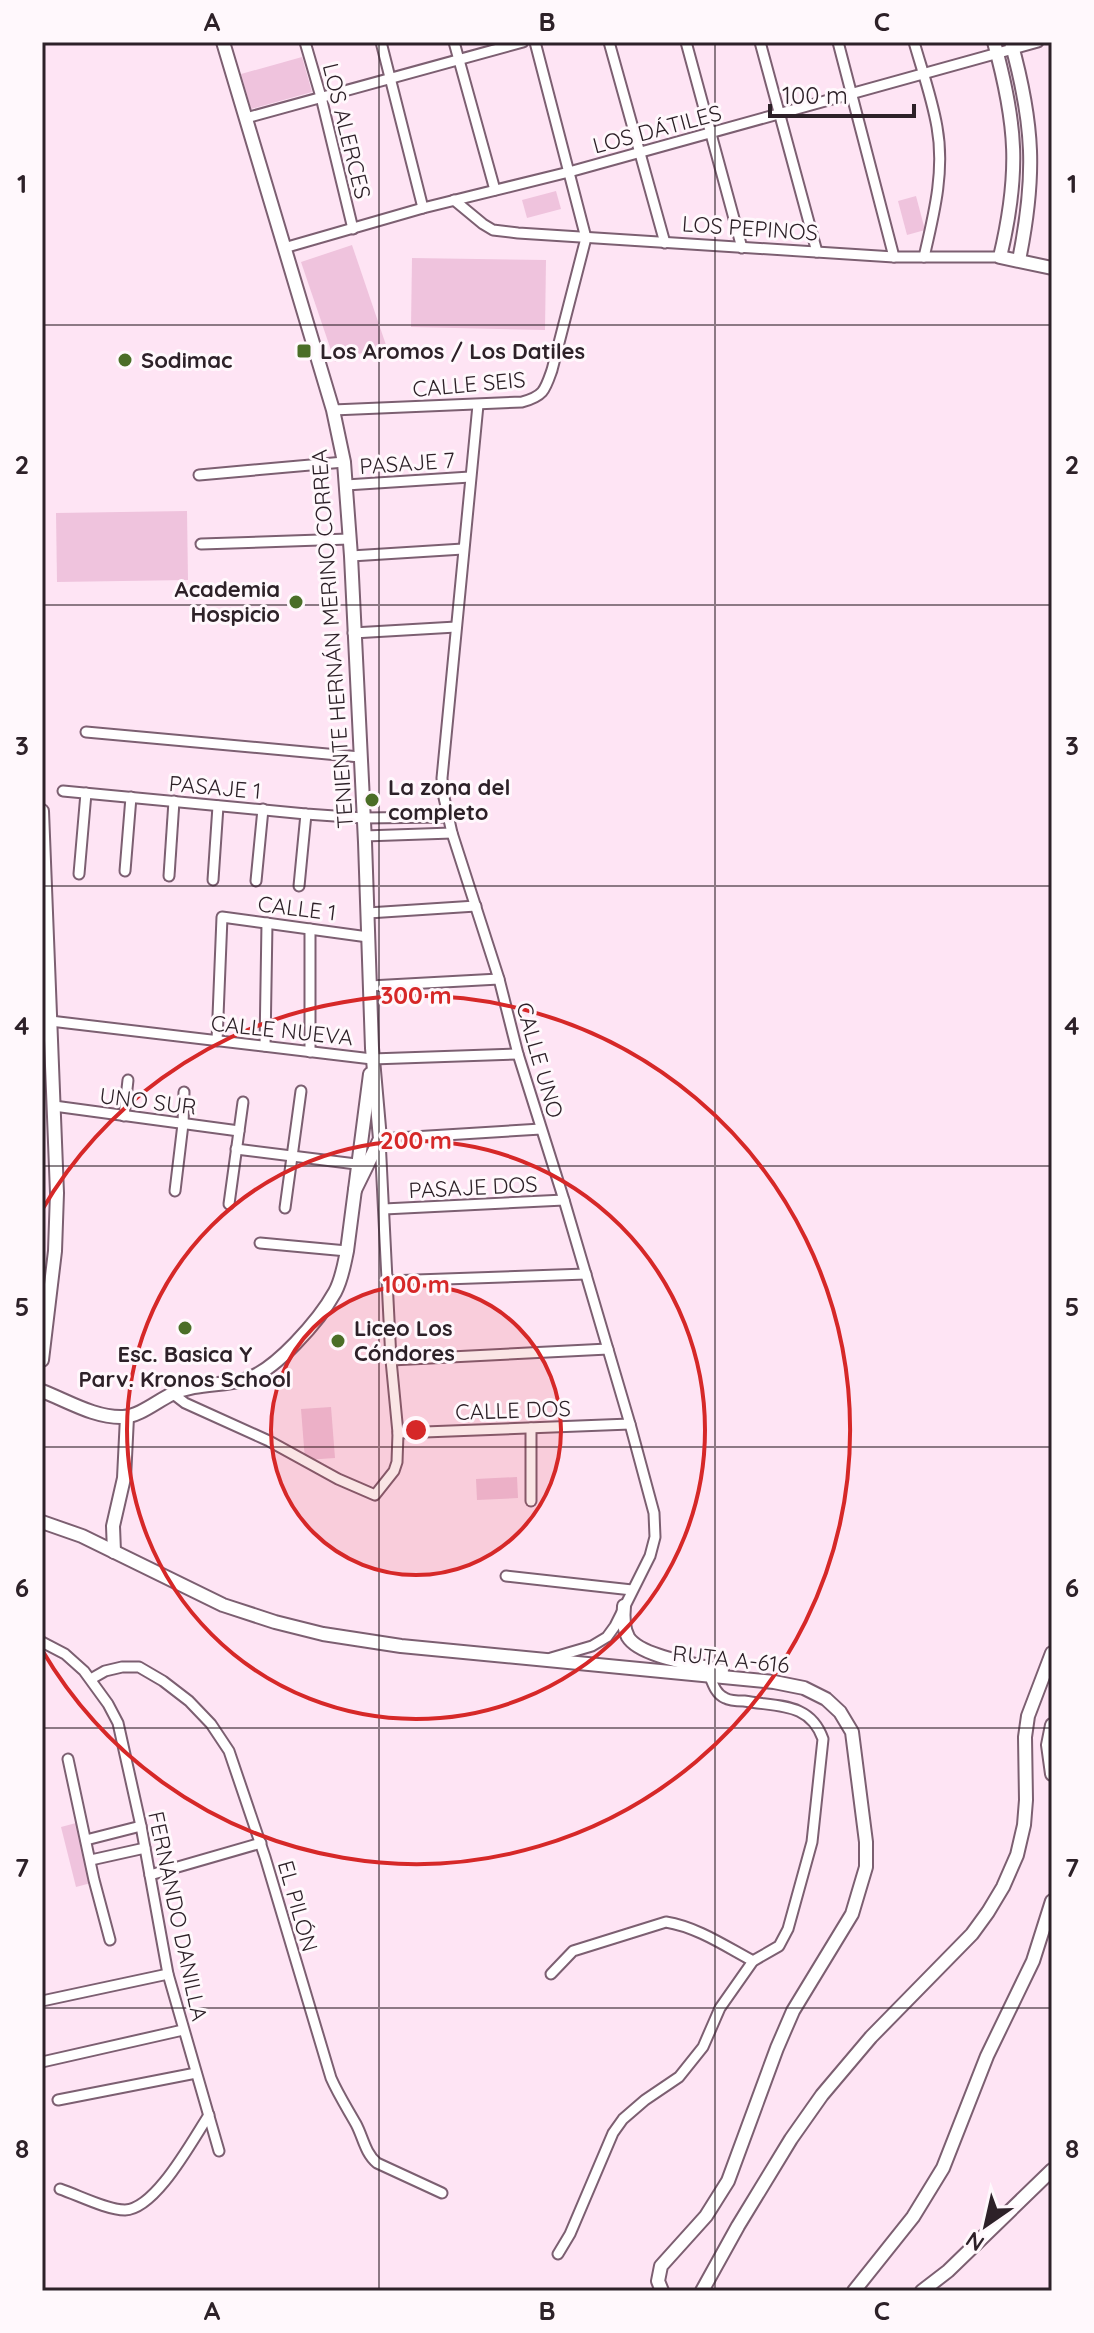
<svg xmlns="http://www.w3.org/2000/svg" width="1094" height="2333" font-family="Quicksand,sans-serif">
<rect width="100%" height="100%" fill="#fee4f4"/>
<g fill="#efc3dd">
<path d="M302 57 312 92 251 109 241 74Z"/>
<path d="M556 191 561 209 527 218 522 200Z"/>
<path d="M916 196 925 230 907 235 898 201Z"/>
<path d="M352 245 386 345 335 362 301 262Z"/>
<path d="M412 258 546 260 545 330 411 327Z"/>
<path d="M187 511 188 580 57 582 56 513Z"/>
<path d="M331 1407 335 1458 305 1460 301 1409Z"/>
<path d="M517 1477 518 1498 477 1500 476 1479Z"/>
<path d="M76 1823 91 1883 76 1887 61 1827Z"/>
</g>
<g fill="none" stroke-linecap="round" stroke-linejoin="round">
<defs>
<g id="street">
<path d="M305 42 321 97 353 229"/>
<path d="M381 42 423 208"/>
<path d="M454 42 495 190"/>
<path d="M609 42 665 243"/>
<path d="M686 42 742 248"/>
<path d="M760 42 817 252"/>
<path d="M838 42 894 257"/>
<path d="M914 42C922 70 932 98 937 127 945 171 934 214 924 257"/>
<path d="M246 118 523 42"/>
<path d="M454 200 483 224 493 230 518 233 894 257H1000"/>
<path d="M284 248 423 208 569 172 1038 42"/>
<path d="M478 405 442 778 443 793 452 833 499 979 518 1054 564 1200 630 1424 654 1513 655 1537 650 1556 615 1626 607 1637 592 1646 551 1658"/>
<path d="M333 410 522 402C544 396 545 390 552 370L586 238 535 42"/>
<path d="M199 475 344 462"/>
<path d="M346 485 470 477"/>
<path d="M201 544 349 539"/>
<path d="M351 556 463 549"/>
<path d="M353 633 456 627"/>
<path d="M86 732 360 757"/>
<path d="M63 791 306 814 363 818 448 817"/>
<path d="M364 836 452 833"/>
<path d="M125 871 131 797"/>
<path d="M79 874 86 793"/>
<path d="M169 876 174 801"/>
<path d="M213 880 218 806"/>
<path d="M256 881 263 809"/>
<path d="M299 886 306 814"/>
<path d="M368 913 476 906"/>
<path d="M370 986 499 979"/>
<path d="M42 1020 372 1059 518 1054"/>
<path d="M217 1041 222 917 368 937"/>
<path d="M265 1046 267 923"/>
<path d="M310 1052V929"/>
<path d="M54 1106 239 1131"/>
<path d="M124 1116 128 1080"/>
<path d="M236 1149 364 1165"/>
<path d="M175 1191 183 1124 184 1092"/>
<path d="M229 1204 243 1102"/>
<path d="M285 1208 301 1091"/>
<path d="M384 1209 564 1200"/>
<path d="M260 1243 347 1251"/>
<path d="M387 1281 586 1274"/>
<path d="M391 1360 608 1349"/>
<path d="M172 1393 185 1403 269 1441 338 1479 375 1495 394 1471 397 1462 398 1433 391 1360 380 1139 541 1129"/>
<path d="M531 1428V1501"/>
<path d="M398 1433 630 1424"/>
<path d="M506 1576 632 1590"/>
<path d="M42 1642 65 1654 84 1671 108 1704 118 1723 141 1826 168 1974 219 2151"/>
<path d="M91 1679 105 1671 122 1667H139L163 1681 189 1701 211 1724 229 1751 265 1857 331 2078C338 2094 347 2108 356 2124 363 2137 365 2153 377 2163L442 2193"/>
<path d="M68 1759 94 1880 110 1940"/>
<path d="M86 1840 141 1826"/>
<path d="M91 1860 145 1848"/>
<path d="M150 1875 261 1843"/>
<path d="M551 1974 573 1951 666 1922C697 1927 725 1946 753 1961"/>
<path d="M42 2001 168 1974"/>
<path d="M42 2062 183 2030"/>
<path d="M58 2100 196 2073"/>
<path d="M60 2189C78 2195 107 2210 125 2210 156 2209 193 2139 209 2115"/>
<path d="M558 2254 570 2234 613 2133 623 2119 645 2100 679 2077 703 2047 720 2008 753 1961 779 1946 788 1929 812 1842 823 1739C810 1702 778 1707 744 1701 738 1701 730 1701 725 1698 715 1694 712 1681 708 1672"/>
</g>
<g id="secondary">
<path d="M223 42 333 410 344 462 351 556 365 842 372 1048 380 1139 355 1190"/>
<path d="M994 42C1017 125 1020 173 1000 257L1052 268"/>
<path d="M1011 42C1034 125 1036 176 1019 260"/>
<path d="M42 811 57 1193 55 1251 42 1360"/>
<path d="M42 1391C68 1401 95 1418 123 1417 140 1416 157 1401 172 1394 195 1383 220 1386 244 1380 275 1372 320 1319 335 1292 342 1279 344 1265 347 1251L370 1074"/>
<path d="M42 1522 82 1536 223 1605 275 1622 323 1634 401 1646 774 1682 804 1688 826 1699 840 1712 852 1732 866 1842V1867L852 1914 793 2011 777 2048 728 2181 706 2216 661 2266 658 2281 662 2291"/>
<path d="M114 1552 113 1526 124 1478 127 1417"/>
<path d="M624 1606C623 1616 623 1628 628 1637 640 1657 700 1665 722 1671"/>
<path d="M1052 1725 1048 1745 1052 1774"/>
<path d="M702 2291 738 2226 791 2139 822 2095 871 2037 972 1934 988 1912 1003 1887 1017 1855 1024 1825 1026 1800 1025 1737 1028 1716 1052 1653"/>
<path d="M854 2291 913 2217 943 2168 987 2056 1033 1961 1052 1901"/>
<path d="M922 2291 948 2271 1052 2170"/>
</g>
</defs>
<use href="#street" stroke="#7c5f71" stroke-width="13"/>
<use href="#secondary" stroke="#7c5f71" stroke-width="16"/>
<use href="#street" stroke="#fff" stroke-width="9"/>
<use href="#secondary" stroke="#fff" stroke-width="12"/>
</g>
<path fill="none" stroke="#2d2128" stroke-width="2" stroke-opacity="0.55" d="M379 42V2291M715 42V2291M42 325H1052M42 605H1052M42 886H1052M42 1166H1052M42 1447H1052M42 1728H1052M42 2008H1052"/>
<circle cx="416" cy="1430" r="145" fill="#d62828" fill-opacity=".12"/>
<g fill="none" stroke="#d62828" stroke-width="4">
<circle cx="416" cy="1430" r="145"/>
<circle cx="416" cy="1430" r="289"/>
<path d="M42 1210A434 434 0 1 1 42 1650"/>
</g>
<g fill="#4b6e27" stroke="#fff8fc" stroke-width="3">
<rect x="296" y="343" width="16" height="16" rx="4"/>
<circle cx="125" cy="360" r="8"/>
<circle cx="296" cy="602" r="8"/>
<circle cx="372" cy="800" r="8"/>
<circle cx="185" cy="1328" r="8"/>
<circle cx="338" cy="1341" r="8"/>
</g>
<g text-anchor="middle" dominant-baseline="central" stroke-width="6" stroke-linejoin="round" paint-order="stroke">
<g font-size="22" fill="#2d2128" stroke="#fff8fc">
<text transform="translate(657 129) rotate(-15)">LOS DÁTILES</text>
<text transform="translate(347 131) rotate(76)">LOS ALERCES</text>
<text transform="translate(750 228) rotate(4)">LOS PEPINOS</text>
<text transform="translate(469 384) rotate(-5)">CALLE SEIS</text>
<text transform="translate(407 463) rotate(-4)">PASAJE 7</text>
<text transform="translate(332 639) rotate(-94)">TENIENTE HERNÁN MERINO CORREA</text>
<text transform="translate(215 787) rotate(5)">PASAJE 1</text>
<text transform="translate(297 908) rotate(7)">CALLE 1</text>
<text transform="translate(282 1030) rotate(6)">CALLE NUEVA</text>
<text transform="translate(540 1060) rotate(74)">CALLE UNO</text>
<text transform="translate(148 1101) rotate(7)">UNO SUR</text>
<text transform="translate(473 1187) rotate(-3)">PASAJE DOS</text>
<text transform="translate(513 1410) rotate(-2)">CALLE DOS</text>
<text transform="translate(731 1659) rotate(6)">RUTA A-616</text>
<text transform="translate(298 1906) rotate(74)">EL PILÓN</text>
<text transform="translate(178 1916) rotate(78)">FERNANDO DANILLA</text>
</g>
<g font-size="22" font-weight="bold" fill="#2d2128" stroke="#fff8fc" text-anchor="start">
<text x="320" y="351">Los Aromos / Los Datiles</text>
<text x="141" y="360">Sodimac</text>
<text x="280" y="589" text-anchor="end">Academia<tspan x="280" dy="25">Hospicio</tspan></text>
<text x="388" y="787">La zona del<tspan x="388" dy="25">completo</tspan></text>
<text x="354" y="1328">Liceo Los<tspan x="354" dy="25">Cóndores</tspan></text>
<text x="185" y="1354" text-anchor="middle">Esc. Basica Y<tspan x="185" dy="25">Parv. Kronos School</tspan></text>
</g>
</g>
<circle cx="416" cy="1430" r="12" fill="#d62828" stroke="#fff8fc" stroke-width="4"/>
<g font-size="24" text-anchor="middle" font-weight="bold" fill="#d62828" stroke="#fff8fc" stroke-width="6" stroke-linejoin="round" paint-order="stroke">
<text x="416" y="1004">300 m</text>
<text x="416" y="1149">200 m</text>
<text x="416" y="1293">100 m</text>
</g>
<rect width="1094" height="2333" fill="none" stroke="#fff8fc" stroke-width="88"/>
<g transform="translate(986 2225) rotate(214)" stroke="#fff8fc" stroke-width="6" paint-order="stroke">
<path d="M0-6L14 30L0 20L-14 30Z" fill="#2d2128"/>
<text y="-12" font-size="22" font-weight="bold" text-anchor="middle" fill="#2d2128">N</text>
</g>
<path d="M770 104v12h144v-12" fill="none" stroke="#2d2128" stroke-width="4"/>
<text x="782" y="104" font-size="24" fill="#2d2128" stroke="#fff8fc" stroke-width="6" paint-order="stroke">100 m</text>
<rect x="44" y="44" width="1006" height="2245" fill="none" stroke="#2d2128" stroke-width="3"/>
<g font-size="26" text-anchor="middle" font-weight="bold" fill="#2d2128">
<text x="212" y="31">A</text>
<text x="547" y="31">B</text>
<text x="882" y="31">C</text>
<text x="22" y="193">1</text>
<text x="1072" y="193">1</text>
<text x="22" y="474">2</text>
<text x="1072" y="474">2</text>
<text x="22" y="755">3</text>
<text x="1072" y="755">3</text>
<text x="22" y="1035">4</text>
<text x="1072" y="1035">4</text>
<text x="22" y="1316">5</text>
<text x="1072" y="1316">5</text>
<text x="22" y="1597">6</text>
<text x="1072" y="1597">6</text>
<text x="22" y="1877">7</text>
<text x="1072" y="1877">7</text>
<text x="22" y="2158">8</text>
<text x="1072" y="2158">8</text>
<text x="212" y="2320">A</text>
<text x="547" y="2320">B</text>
<text x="882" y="2320">C</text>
</g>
</svg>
